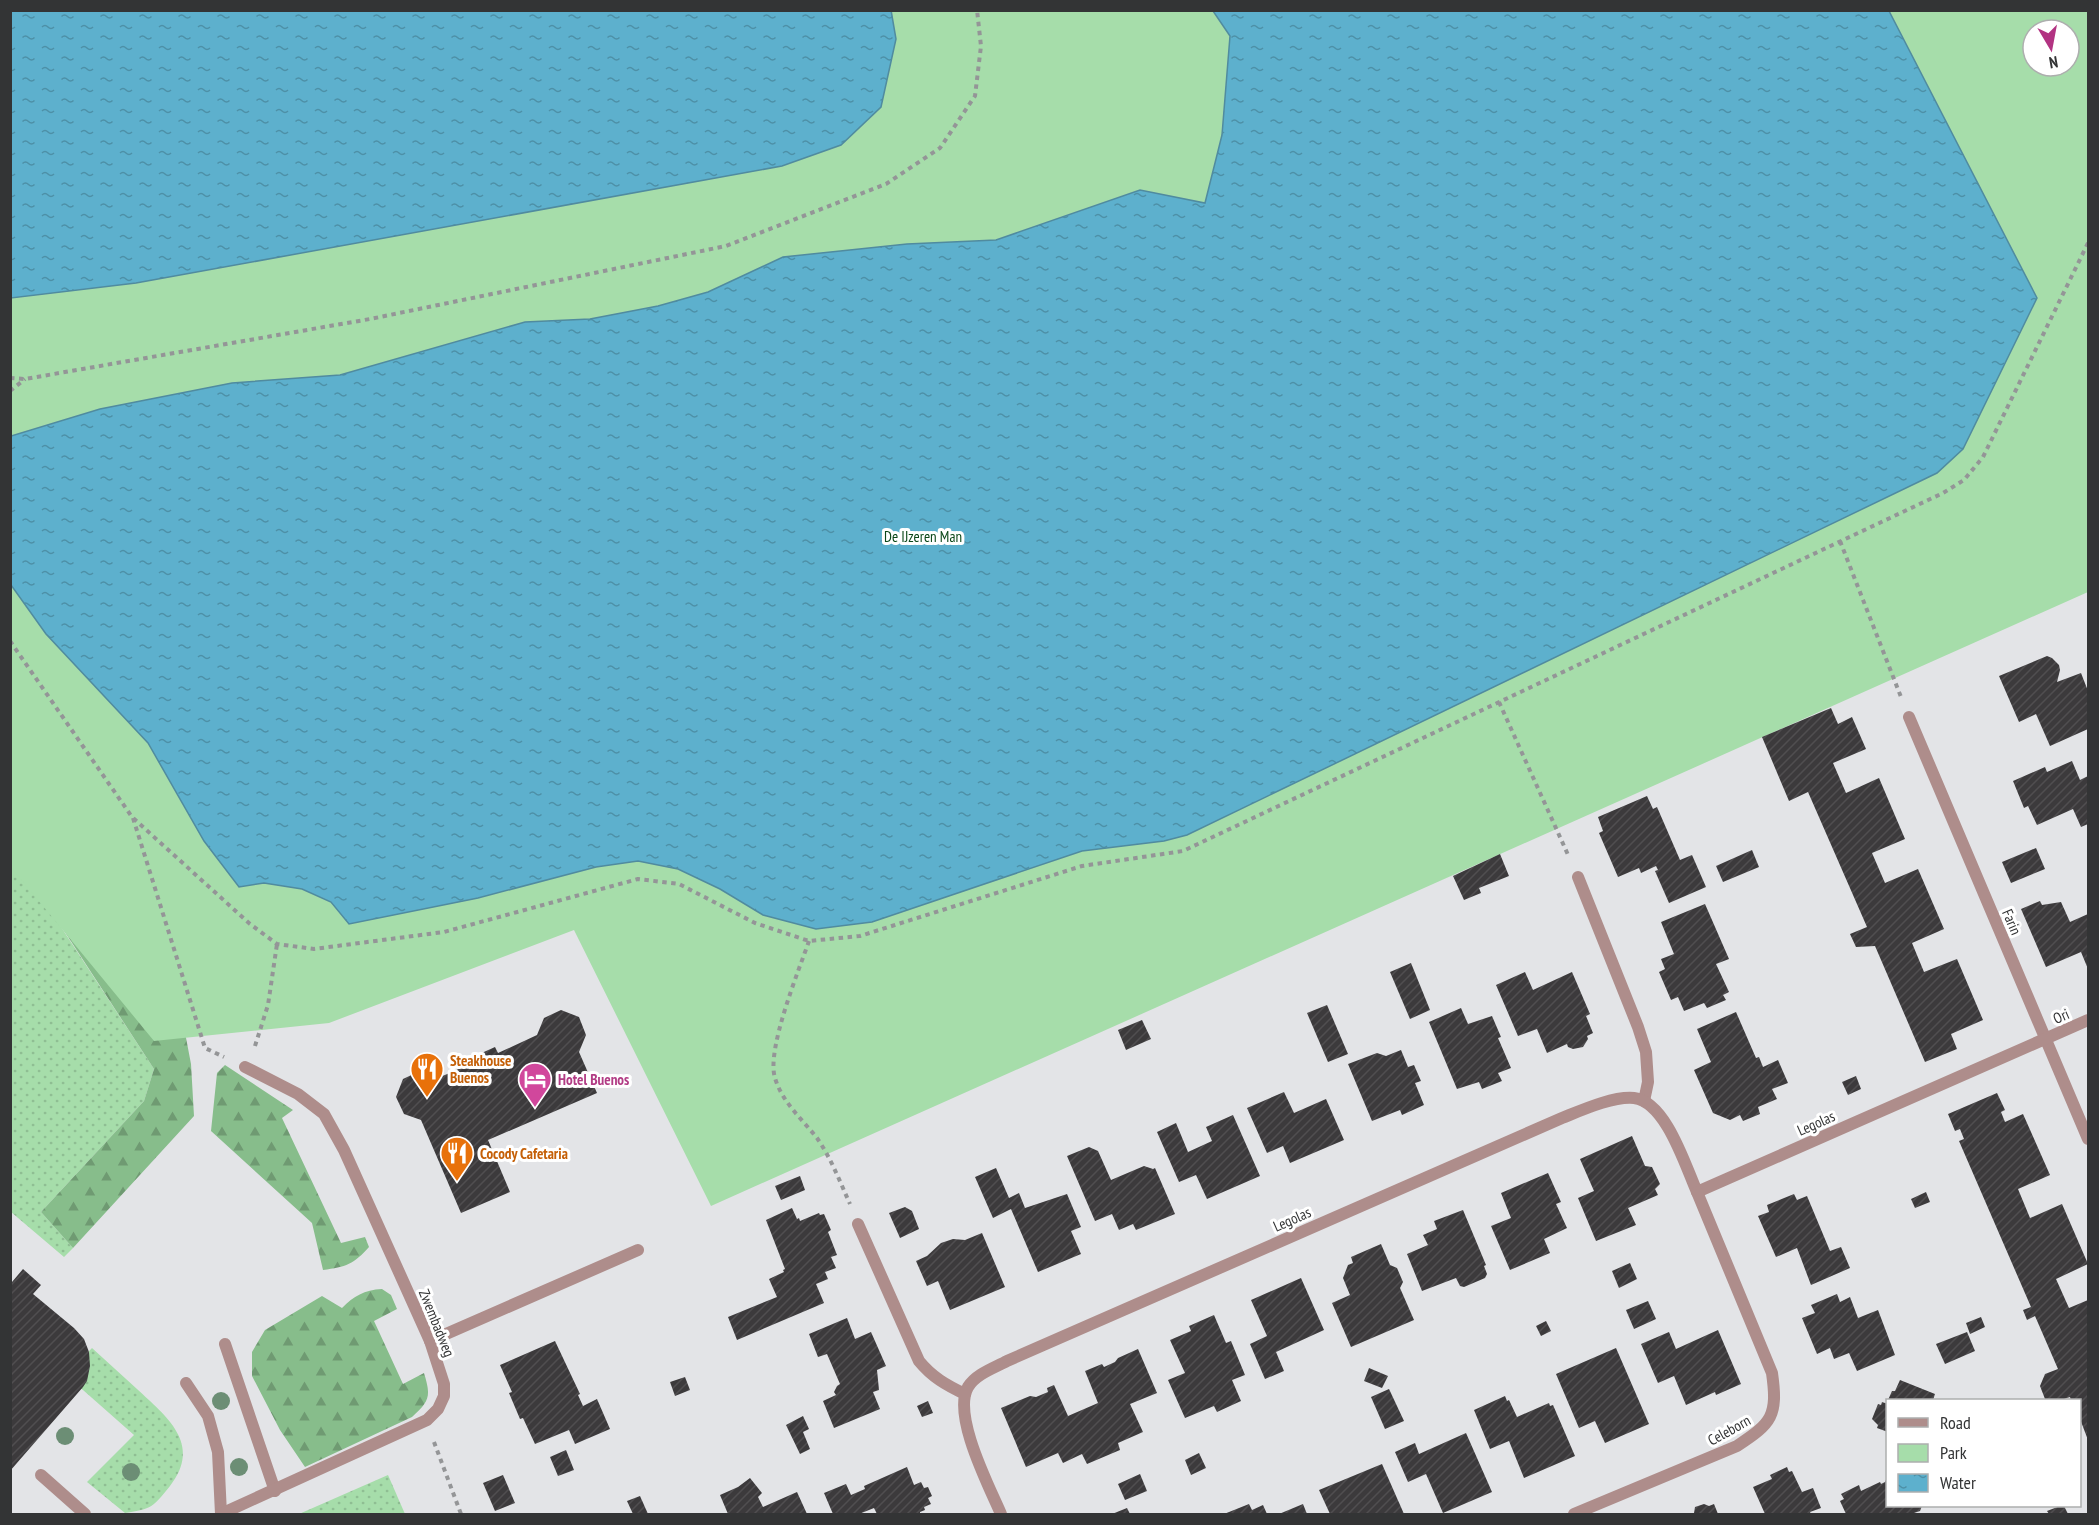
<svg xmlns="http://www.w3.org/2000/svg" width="2099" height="1525" font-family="'PT Sans Narrow',sans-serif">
<defs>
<pattern id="grass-dots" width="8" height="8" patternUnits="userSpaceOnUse" patternTransform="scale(1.5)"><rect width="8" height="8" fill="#a6ddaa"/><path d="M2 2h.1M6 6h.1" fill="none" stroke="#8fbe93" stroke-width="1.8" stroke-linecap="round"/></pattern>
<pattern id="forest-firs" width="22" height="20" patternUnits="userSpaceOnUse" patternTransform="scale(1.5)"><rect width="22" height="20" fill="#87bd8b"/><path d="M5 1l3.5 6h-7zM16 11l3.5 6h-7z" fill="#6f9a72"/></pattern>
<pattern id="water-ripples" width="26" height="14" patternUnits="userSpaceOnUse" patternTransform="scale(1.5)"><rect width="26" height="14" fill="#5db0cd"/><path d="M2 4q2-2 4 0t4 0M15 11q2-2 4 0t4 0" fill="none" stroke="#4d90a7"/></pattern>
<pattern id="building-hatch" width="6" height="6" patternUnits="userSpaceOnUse" patternTransform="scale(1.5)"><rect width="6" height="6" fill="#3c3a3c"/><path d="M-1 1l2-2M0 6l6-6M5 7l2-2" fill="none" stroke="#504e50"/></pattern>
</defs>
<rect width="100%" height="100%" fill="#e3e4e7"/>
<g fill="url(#grass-dots)">
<path d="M10 849 154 1069 144 1101 41 1212 73 1248 64 1257 11 1212Z"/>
<path d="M92 1348C107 1362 122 1375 137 1389 166 1416 203 1444 170 1486 153 1507 152 1509 125 1513L87 1482 134 1435 66 1375Z"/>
<path d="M388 1475 405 1514H299Z"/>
</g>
<g fill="url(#forest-firs)">
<path d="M10 650 179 1001 191 1064 194 1116 73 1248 41 1212 144 1101 154 1069 11 849Z"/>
<path d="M225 1065 293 1110 282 1118 341 1243 365 1237 369 1247C354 1264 346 1267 323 1270L312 1223 211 1131 217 1073Z"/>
<path d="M382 1289 391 1295 397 1309 374 1321 403 1384 424 1373C431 1396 430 1401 412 1417L305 1467 280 1430 252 1376V1352L265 1330 322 1296 342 1308C354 1296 364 1290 382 1289Z"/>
</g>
<path fill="#a6ddaa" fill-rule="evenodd" d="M10 11H2088V592L711 1206 574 930 329 1023 154 1041 11 867ZM2033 30H2069V66H2033Z"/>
<g fill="url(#water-ripples)" stroke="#508b9f" stroke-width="1.5">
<path d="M891 10 896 39 881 107 841 145 782 166 136 283 11 298V11Z"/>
<path d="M1213 11H1889L2037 298 1963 449 1937 473 1187 835 1164 841 1082 851 872 922 816 929 763 915 720 889 678 869 638 861 596 867 478 898 349 924 331 902 302 889 264 883 239 887 204 841 148 743 46 634 11 585V436L100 409 232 383 340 375 525 322 590 319 658 306 708 292 783 257 907 244 996 240 1140 190 1205 203 1222 135 1230 36Z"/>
</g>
<g fill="url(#building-hatch)">
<path d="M2047 656 2052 658 2059 665 2060 670 2057 682 2081 673 2088 691V729L2050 746 2036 714 2019 722 1999 676Z"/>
<path d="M1831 708 1838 724 1852 717 1866 749 1833 763 1846 793 1879 778 1905 839 1872 853 1885 883 1918 869 1944 929 1912 943 1924 972 1957 959 1983 1020 1951 1034 1957 1049 1925 1062 1875 946 1856 947 1850 934 1867 927 1808 792 1789 801 1762 737Z"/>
<path d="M2072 761 2080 780 2088 776V824L2081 827 2073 809 2037 825 2028 806 2024 808 2013 781 2045 767 2047 772Z"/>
<path d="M1647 796 1653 809 1657 807 1680 860 1692 855 1706 887 1669 903 1655 871 1658 870 1656 866 1641 873 1639 868 1618 877 1599 833 1603 831 1598 817Z"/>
<path d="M2036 848 2045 869 2011 883 2002 862Z"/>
<path d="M1752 850 1759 867 1723 882 1716 866Z"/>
<path d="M1500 854 1509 876 1479 888 1481 893 1464 900 1453 876Z"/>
<path d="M2040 901 2042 905 2061 902 2070 922 2088 914V969L2081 952 2046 967 2021 909Z"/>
<path d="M1705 904 1729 959 1716 964 1729 992 1723 995 1726 1000 1707 1008 1704 1003 1684 1011 1678 997 1671 1000 1659 972 1665 969 1661 959 1674 954 1661 922Z"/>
<path d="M1411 963 1430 1010 1410 1019 1390 972Z"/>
<path d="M1525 972 1533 990 1572 972 1590 1014 1586 1016 1593 1033 1587 1036 1588 1039 1583 1047 1573 1049 1568 1047 1567 1044 1547 1053 1537 1029 1518 1036 1496 985Z"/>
<path d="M1327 1005 1348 1054 1328 1062 1307 1013Z"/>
<path d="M1461 1008 1468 1024 1492 1016 1501 1037 1498 1038 1511 1068 1498 1073 1502 1081 1482 1089 1479 1082 1457 1089 1429 1022Z"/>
<path d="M561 1010 579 1017 586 1035 579 1052 597 1093 488 1140 510 1192 461 1213 421 1120 404 1114 396 1097 403 1079 420 1071 438 1078 477 1061 475 1056 495 1047 498 1053 537 1035 544 1018Z"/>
<path d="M1736 1012 1756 1058 1759 1057 1763 1067 1778 1060 1788 1083 1772 1089 1777 1099 1758 1107 1760 1114 1743 1121 1740 1115 1730 1120 1713 1113 1694 1070 1711 1062 1697 1029Z"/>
<path d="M1142 1020 1151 1039 1126 1050 1118 1030Z"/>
<path d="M1401 1050 1408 1067 1414 1065 1421 1081 1415 1083 1424 1105 1402 1115 1400 1110 1372 1121 1348 1064 1377 1053 1386 1056Z"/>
<path d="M1856 1076 1861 1089 1848 1095 1842 1082Z"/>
<path d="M1284 1092 1294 1113 1326 1099 1344 1140 1290 1163 1283 1146 1267 1153 1247 1108Z"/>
<path d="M1997 1093 2005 1110 2001 1112 2005 1122 2023 1114 2050 1175 2018 1189 2030 1218 2062 1204 2088 1264 2056 1279 2069 1308 2088 1300V1440L2080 1419V1400H2071L2070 1397 2061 1400 2045 1399 2040 1386 2045 1374 2058 1369 2035 1316 2027 1320 2023 1310 2031 1307 1959 1141 1964 1139 1960 1129 1955 1131 1948 1114Z"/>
<path d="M1233 1115 1260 1176 1207 1199 1196 1175 1179 1182 1157 1132 1176 1123 1188 1152 1212 1141 1206 1127Z"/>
<path d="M1632 1136 1645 1166 1652 1167 1660 1184 1655 1189 1658 1195 1628 1208 1636 1225 1596 1241 1578 1198 1594 1191 1580 1159Z"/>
<path d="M1089 1147 1098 1151 1111 1180 1144 1166 1153 1169 1155 1168 1175 1214 1136 1230 1133 1224 1119 1230 1112 1214 1095 1221 1067 1156Z"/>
<path d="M996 1168 1009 1198 1019 1193 1025 1208 1067 1194 1081 1227 1071 1231 1081 1254 1038 1272 1011 1209 993 1218 975 1177Z"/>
<path d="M1548 1173 1561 1202 1556 1204 1567 1228 1544 1239 1550 1253 1510 1270 1491 1226 1511 1218 1501 1193Z"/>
<path d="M800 1176 805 1190 781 1200 775 1186Z"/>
<path d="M1926 1192 1930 1202 1915 1208 1911 1199Z"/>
<path d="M1794 1194 1797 1200 1807 1196 1830 1251 1841 1247 1850 1268 1811 1285 1797 1248 1776 1257 1758 1216 1769 1212 1767 1205Z"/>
<path d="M905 1207 912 1211 919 1229 900 1238 889 1213Z"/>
<path d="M792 1208 797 1219 799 1218 800 1221 819 1213 820 1215 824 1214 831 1230 828 1232 837 1255 831 1257 836 1268 825 1272 828 1279 816 1284 824 1303 737 1340 728 1317 777 1297 769 1279 784 1272 783 1270 785 1269 766 1220Z"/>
<path d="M1463 1210 1486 1265 1484 1266 1487 1274 1485 1278 1464 1287 1460 1286 1456 1278 1422 1291 1407 1254 1428 1245 1423 1235 1437 1229 1434 1221Z"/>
<path d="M982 1233 1005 1287 950 1310 938 1281 927 1286 916 1261 927 1256 941 1243 953 1239 965 1240Z"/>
<path d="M1381 1244 1390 1265 1397 1268 1403 1282 1400 1288 1414 1320 1351 1347 1332 1303 1350 1295 1343 1278 1348 1265 1353 1263 1351 1257Z"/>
<path d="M1630 1263 1637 1279 1619 1288 1612 1271Z"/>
<path d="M23 1269 41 1285 33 1294 74 1328 84 1339 89 1352 90 1366 87 1381 83 1387 10 1471V1281L12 1282Z"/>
<path d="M1301 1278 1324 1330 1276 1352 1284 1371 1265 1379 1250 1344 1267 1336 1251 1300Z"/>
<path d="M1837 1294 1840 1302 1850 1297 1858 1318 1878 1310 1895 1355 1857 1371 1849 1353 1834 1359 1830 1348 1817 1354 1802 1318 1815 1313 1811 1305Z"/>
<path d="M1648 1301 1656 1319 1634 1329 1626 1310Z"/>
<path d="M1214 1315 1226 1343 1231 1341 1245 1375 1232 1380 1241 1401 1217 1412 1214 1406 1185 1418 1168 1380 1185 1373 1170 1340 1191 1331 1189 1326Z"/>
<path d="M1981 1317 1985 1327 1970 1334 1966 1323Z"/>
<path d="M847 1318 855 1339 871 1332 886 1366 877 1370 879 1390 873 1392 880 1409 834 1428 823 1401 836 1395 834 1392 837 1386 840 1384 827 1354 818 1357 809 1334Z"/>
<path d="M1546 1321 1551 1331 1541 1336 1536 1326Z"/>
<path d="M1718 1330 1741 1384 1716 1395 1715 1392 1686 1405 1674 1376 1658 1383 1641 1344 1669 1332 1676 1349Z"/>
<path d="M1967 1332 1975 1351 1945 1364 1936 1344Z"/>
<path d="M555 1341 580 1394 578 1395 583 1406 597 1399 610 1429 575 1444 569 1430 535 1444 523 1418 520 1419 509 1393 512 1392 500 1365Z"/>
<path d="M1616 1348 1649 1424 1605 1443 1595 1421 1579 1428 1556 1374Z"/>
<path d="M1138 1349 1157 1393 1130 1404 1143 1432 1118 1443 1120 1450 1087 1464 1082 1454 1063 1463 1058 1453 1026 1467 1001 1408 1030 1396 1036 1397 1048 1392 1047 1388 1054 1385 1068 1416 1098 1403 1085 1371 1102 1364 1104 1367 1115 1362 1118 1358Z"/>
<path d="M1369 1368 1388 1376 1382 1388 1364 1381Z"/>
<path d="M685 1377 690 1390 675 1396 670 1382Z"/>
<path d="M1900 1380 1935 1394 1933 1400H1888L1892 1391H1895Z"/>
<path d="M1389 1389 1404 1421 1385 1429 1371 1397Z"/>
<path d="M1505 1396 1507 1401 1509 1400 1517 1417 1549 1403 1550 1406 1553 1405 1575 1456 1524 1478 1509 1441 1490 1449 1474 1410Z"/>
<path d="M928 1401 933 1413 922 1417 917 1406Z"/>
<path d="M1882 1402 1888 1404V1432L1877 1428 1878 1425 1872 1419 1878 1404 1881 1405Z"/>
<path d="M803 1416 809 1429 803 1432 810 1449 800 1454 786 1425Z"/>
<path d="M1466 1433 1492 1492 1443 1513 1426 1474 1408 1482 1395 1452 1415 1443 1419 1454Z"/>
<path d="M566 1450 574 1470 558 1476 550 1457Z"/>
<path d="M1199 1453 1206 1468 1191 1475 1185 1460Z"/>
<path d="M1382 1464 1404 1514H1330L1319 1490Z"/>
<path d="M907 1467 914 1485 921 1482 924 1488 928 1487 932 1496 928 1498 931 1504 924 1507 925 1510 920 1512V1514H877L874 1508 859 1514H833L824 1493 846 1484 851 1495 865 1489 864 1486Z"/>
<path d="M1787 1467 1789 1472 1792 1471 1802 1492 1813 1488 1821 1508 1810 1512 1811 1514H1765L1753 1487 1772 1479 1770 1475Z"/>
<path d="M1140 1474 1147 1491 1125 1500 1118 1484Z"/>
<path d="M503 1475 515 1503 495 1511 483 1483Z"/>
<path d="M1888 1475V1506H1922L1920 1511 1911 1514H1846L1840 1501 1844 1499 1841 1494 1859 1485 1861 1491 1880 1482 1881 1484 1885 1482Z"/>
<path d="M750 1478 762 1493 758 1497 763 1507 797 1492 807 1514H728L720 1495 738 1487Z"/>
<path d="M640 1496 648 1514H633L627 1501Z"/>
<path d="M1249 1504 1252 1510 1263 1505 1267 1514H1224Z"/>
<path d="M1303 1504 1307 1514H1279Z"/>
<path d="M1704 1504 1709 1506 1714 1504 1718 1514H1689L1694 1513 1695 1507Z"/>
<path d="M2060 1506H2064L2068 1514H2049L2047 1511Z"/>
<path d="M1127 1508 1130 1514H1112Z"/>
</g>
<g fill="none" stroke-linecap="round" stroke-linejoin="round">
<g stroke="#949597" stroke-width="4" stroke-dasharray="4.5 4.5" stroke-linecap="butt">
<path d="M10 378 25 379 370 319 726 246 886 184 940 148 975 96 981 46 977 10"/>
<path d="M10 391 25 379"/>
<path d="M1840 541 1901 697"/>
<path d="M10 641 132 817 250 924 277 944 314 949 444 932 638 879 679 884 755 923 809 941 860 936 1082 866 1183 851 1943 493 1964 480 1983 457 2088 243"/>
<path d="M1499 702 1569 857"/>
<path d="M133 818 205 1048 224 1057"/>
<path d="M809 941C799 970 766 1050 775 1078 782 1102 802 1119 817 1138 831 1158 840 1182 850 1204"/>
<path d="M255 1046 268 1005 277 944"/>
<path d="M434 1442 461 1514"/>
</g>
<g stroke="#ae8d8b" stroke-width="12">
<path d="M430 1341 638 1250"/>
<path d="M225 1344 275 1491"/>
<path d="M186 1383 208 1416 218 1452 221 1514"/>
<path d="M41 1475 85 1514"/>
</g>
<g stroke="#ae8d8b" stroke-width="12">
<path d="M1909 717 2088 1139"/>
<path d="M1578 877 1638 1027 1646 1052 1648 1082 1644 1101"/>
<path d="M858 1224 919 1361C932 1377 946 1385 965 1394"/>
<path d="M221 1514 427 1420 438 1409 444 1396V1384L430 1341 344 1150 324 1114 298 1094 245 1067"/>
<path d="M1001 1514C989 1486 952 1415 968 1387 976 1374 994 1368 1007 1361L1562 1118C1582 1110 1613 1096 1634 1098 1666 1102 1685 1165 1697 1192L2088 1020"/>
<path d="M1574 1514 1737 1446C1772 1423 1778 1416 1772 1373L1697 1192"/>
</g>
</g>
<g fill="#6c8e75">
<circle cx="221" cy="1401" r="9"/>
<circle cx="65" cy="1436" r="9"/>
<circle cx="239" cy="1467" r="9"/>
<circle cx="131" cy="1472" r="9"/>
</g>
<defs>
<symbol id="restaurant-pin" viewBox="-11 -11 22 30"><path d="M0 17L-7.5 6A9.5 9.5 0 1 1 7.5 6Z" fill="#e8710a" stroke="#fff"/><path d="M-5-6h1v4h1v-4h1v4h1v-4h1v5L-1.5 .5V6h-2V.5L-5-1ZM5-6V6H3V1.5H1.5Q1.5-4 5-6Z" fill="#fff"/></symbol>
<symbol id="hotel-pin" viewBox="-11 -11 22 30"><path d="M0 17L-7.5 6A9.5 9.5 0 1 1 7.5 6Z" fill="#d1479c" stroke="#fff"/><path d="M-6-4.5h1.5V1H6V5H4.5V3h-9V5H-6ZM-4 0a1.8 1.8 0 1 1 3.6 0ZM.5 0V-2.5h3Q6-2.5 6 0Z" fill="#fff"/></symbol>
</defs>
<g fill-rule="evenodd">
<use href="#restaurant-pin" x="408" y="1050" width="38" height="52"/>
<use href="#hotel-pin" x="516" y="1060" width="38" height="52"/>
<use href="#restaurant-pin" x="438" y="1134" width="38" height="52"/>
</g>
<g text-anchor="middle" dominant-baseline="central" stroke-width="6" stroke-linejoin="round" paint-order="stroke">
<g font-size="15" fill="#0b4718" stroke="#fff">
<text x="923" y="536">De IJzeren Man</text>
</g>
<g font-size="15" fill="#333435" stroke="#fff">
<text transform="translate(2012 922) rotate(67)">Farin</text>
<text transform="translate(2061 1016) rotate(-24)">Ori</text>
<text transform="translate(1816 1123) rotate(-24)">Legolas</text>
<text transform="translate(1292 1219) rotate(-24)">Legolas</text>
<text transform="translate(437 1323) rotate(68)">Zwembadweg</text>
<text transform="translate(1729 1430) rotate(-29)">Celeborn</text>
</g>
<g font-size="15" font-weight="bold" fill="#c56008" stroke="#fff" text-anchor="start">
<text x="450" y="1060">Steakhouse<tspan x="450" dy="17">Buenos</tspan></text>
<text x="480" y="1153">Cocody Cafetaria</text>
</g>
<g font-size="15" font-weight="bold" fill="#b23c85" stroke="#fff" text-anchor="start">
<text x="558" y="1079">Hotel Buenos</text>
</g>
</g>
<rect width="2099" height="1525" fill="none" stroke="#333435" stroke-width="24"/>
<rect x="1886" y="1399" width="195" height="108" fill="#ffffff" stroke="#adaeae" stroke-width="1.5"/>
<rect x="1898" y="1418" width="30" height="9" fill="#ae8d8b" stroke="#adaeae" stroke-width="1.5"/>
<text x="1940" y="1429" font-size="18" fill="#333435">Road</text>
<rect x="1898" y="1444" width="30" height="18" fill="#a6ddaa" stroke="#adaeae" stroke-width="1.5"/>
<text x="1940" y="1459" font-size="18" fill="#333435">Park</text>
<rect x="1898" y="1474" width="30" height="18" fill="url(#water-ripples)" stroke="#adaeae" stroke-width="1.5"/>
<text x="1940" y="1489" font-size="18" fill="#333435">Water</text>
<g transform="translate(2051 48) rotate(170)"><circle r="28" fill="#ffffff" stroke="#adaeae" stroke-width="1.5"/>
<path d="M0-4.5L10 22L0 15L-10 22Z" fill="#b23382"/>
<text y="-9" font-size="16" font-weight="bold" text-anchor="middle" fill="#333435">N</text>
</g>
</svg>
